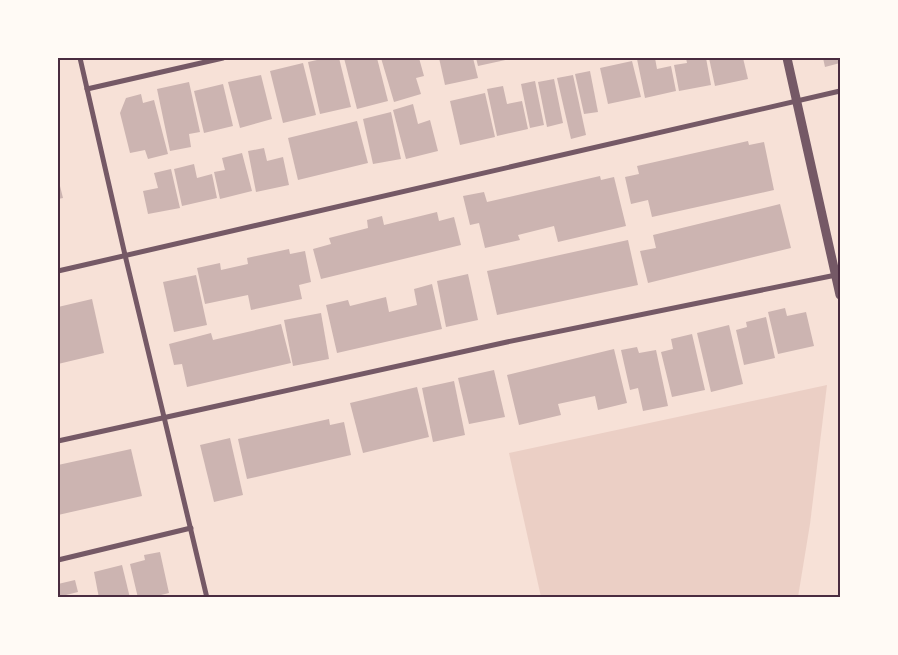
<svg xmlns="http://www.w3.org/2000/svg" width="898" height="655" font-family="'Exo 2',sans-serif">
<rect width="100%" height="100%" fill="#f7e1d7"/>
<path fill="#ebcfc5" d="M827 385 810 524 798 597H541L509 453Z"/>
<g fill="#ccb4b1">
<path d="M326 58H339L351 107 320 114 308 62Z"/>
<path d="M344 58H377L388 101 357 109Z"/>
<path d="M381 58H419L424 76 416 78 421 94 394 102Z"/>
<path d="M439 58H473L478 78 445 85Z"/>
<path d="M476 58H514L478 66Z"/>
<path d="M646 58H655L657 69 671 66 676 91 645 98 637 59Z"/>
<path d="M686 58H706L711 85 679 91 674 65 687 63Z"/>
<path d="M709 58H743L748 79 715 86Z"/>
<path d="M823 58H840V63L825 67Z"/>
<path d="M632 61 641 97 608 104 600 68Z"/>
<path d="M303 63 316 115 283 123 270 71Z"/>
<path d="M590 71 598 112 584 114 575 74Z"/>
<path d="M261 75 272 119 240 128 228 82Z"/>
<path d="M573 75 586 135 571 139 557 78Z"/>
<path d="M554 79 563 123 547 127 538 82Z"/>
<path d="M535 81 544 125 530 128 521 84Z"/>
<path d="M189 82 200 132 189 134 191 147 170 151 157 89Z"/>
<path d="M223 84 233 126 204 133 194 91Z"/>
<path d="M503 86 507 104 522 101 528 129 497 136 487 89Z"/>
<path d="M485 93 495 137 460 145 450 101Z"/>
<path d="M141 94 143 103 154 100 168 154 148 159 145 150 130 153 120 113 126 98Z"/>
<path d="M413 104 418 124 430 120 438 151 406 159 393 110Z"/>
<path d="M391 112 401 159 373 164 363 119Z"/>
<path d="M357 121 368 163 298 180 288 138Z"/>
<path d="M748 141 749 145 764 142 774 190 652 217 648 200 631 204 625 177 639 174 637 166Z"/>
<path d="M264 148 267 161 283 157 289 185 256 192 248 151Z"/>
<path d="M242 153 252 191 220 199 214 172 225 170 222 158Z"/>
<path d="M194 164 197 178 212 174 217 198 182 206 174 169Z"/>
<path d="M171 169 180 208 148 214 143 191 158 188 154 173Z"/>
<path d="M600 176 601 180 614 177 626 226 558 242 554 226 518 235 520 240 485 248 479 223 470 225 463 196 484 192 487 202Z"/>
<path d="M58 178 63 198 58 199Z"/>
<path d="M780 204 791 248 648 283 640 251 656 248 653 235Z"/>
<path d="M437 212 439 221 454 217 461 245 321 279 313 249 331 244 329 238 368 228 367 220 382 216 384 225Z"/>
<path d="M628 240 638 285 497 315 487 271Z"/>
<path d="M289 249 290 254 305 251 311 282 299 285 302 299 251 310 248 295 205 304 197 268 220 263 221 270 248 264 247 258Z"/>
<path d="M468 274 478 320 446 327 437 281Z"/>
<path d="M196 275 207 325 174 332 163 282Z"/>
<path d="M432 284 442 329 337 353 326 305 348 300 350 306 386 297 389 312 417 305 414 289Z"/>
<path d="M92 299 104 353 58 364V307Z"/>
<path d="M785 308 787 316 806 312 814 346 778 354 768 312Z"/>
<path d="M321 313 329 359 293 366 284 320Z"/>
<path d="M766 317 775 358 744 365 736 330 747 327 746 322Z"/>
<path d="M281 324 291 363 187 387 182 364 174 365 169 344 211 333 213 340Z"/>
<path d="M729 325 743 384 711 392 697 333Z"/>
<path d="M692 334 705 390 672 397 661 352 673 349 671 339Z"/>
<path d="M637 347 639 353 656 350 668 406 643 411 638 388 630 390 621 350Z"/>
<path d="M614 349 627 403 598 410 595 396 558 404 561 415 519 425 507 375Z"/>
<path d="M494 370 505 417 469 424 458 378Z"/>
<path d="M454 381 465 435 433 442 422 388Z"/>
<path d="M417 387 429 437 363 453 350 403Z"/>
<path d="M329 419 330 425 344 422 351 455 247 479 238 439Z"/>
<path d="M230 438 243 495 214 502 200 445Z"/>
<path d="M131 449 142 496 58 515V465Z"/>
<path d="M160 552 169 593 149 598H138L130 564 145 560 144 555Z"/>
<path d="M122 565 130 598H99L94 572Z"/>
<path d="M75 580 78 592 58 597V584Z"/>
</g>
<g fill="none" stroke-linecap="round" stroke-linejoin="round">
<g stroke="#755966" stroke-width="5">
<path d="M80 58 125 255 164 417 207 598"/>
<path d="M87 89 223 58"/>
<path d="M58 271 840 91"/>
<path d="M58 441 507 342 836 275"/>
<path d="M58 560 191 528"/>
</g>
<path stroke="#755966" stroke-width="9" d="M787 58 840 295"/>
</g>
<rect width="898" height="655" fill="none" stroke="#fffaf5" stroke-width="118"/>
<rect x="59" y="59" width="780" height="537" fill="none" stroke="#4a2c40" stroke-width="2"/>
</svg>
